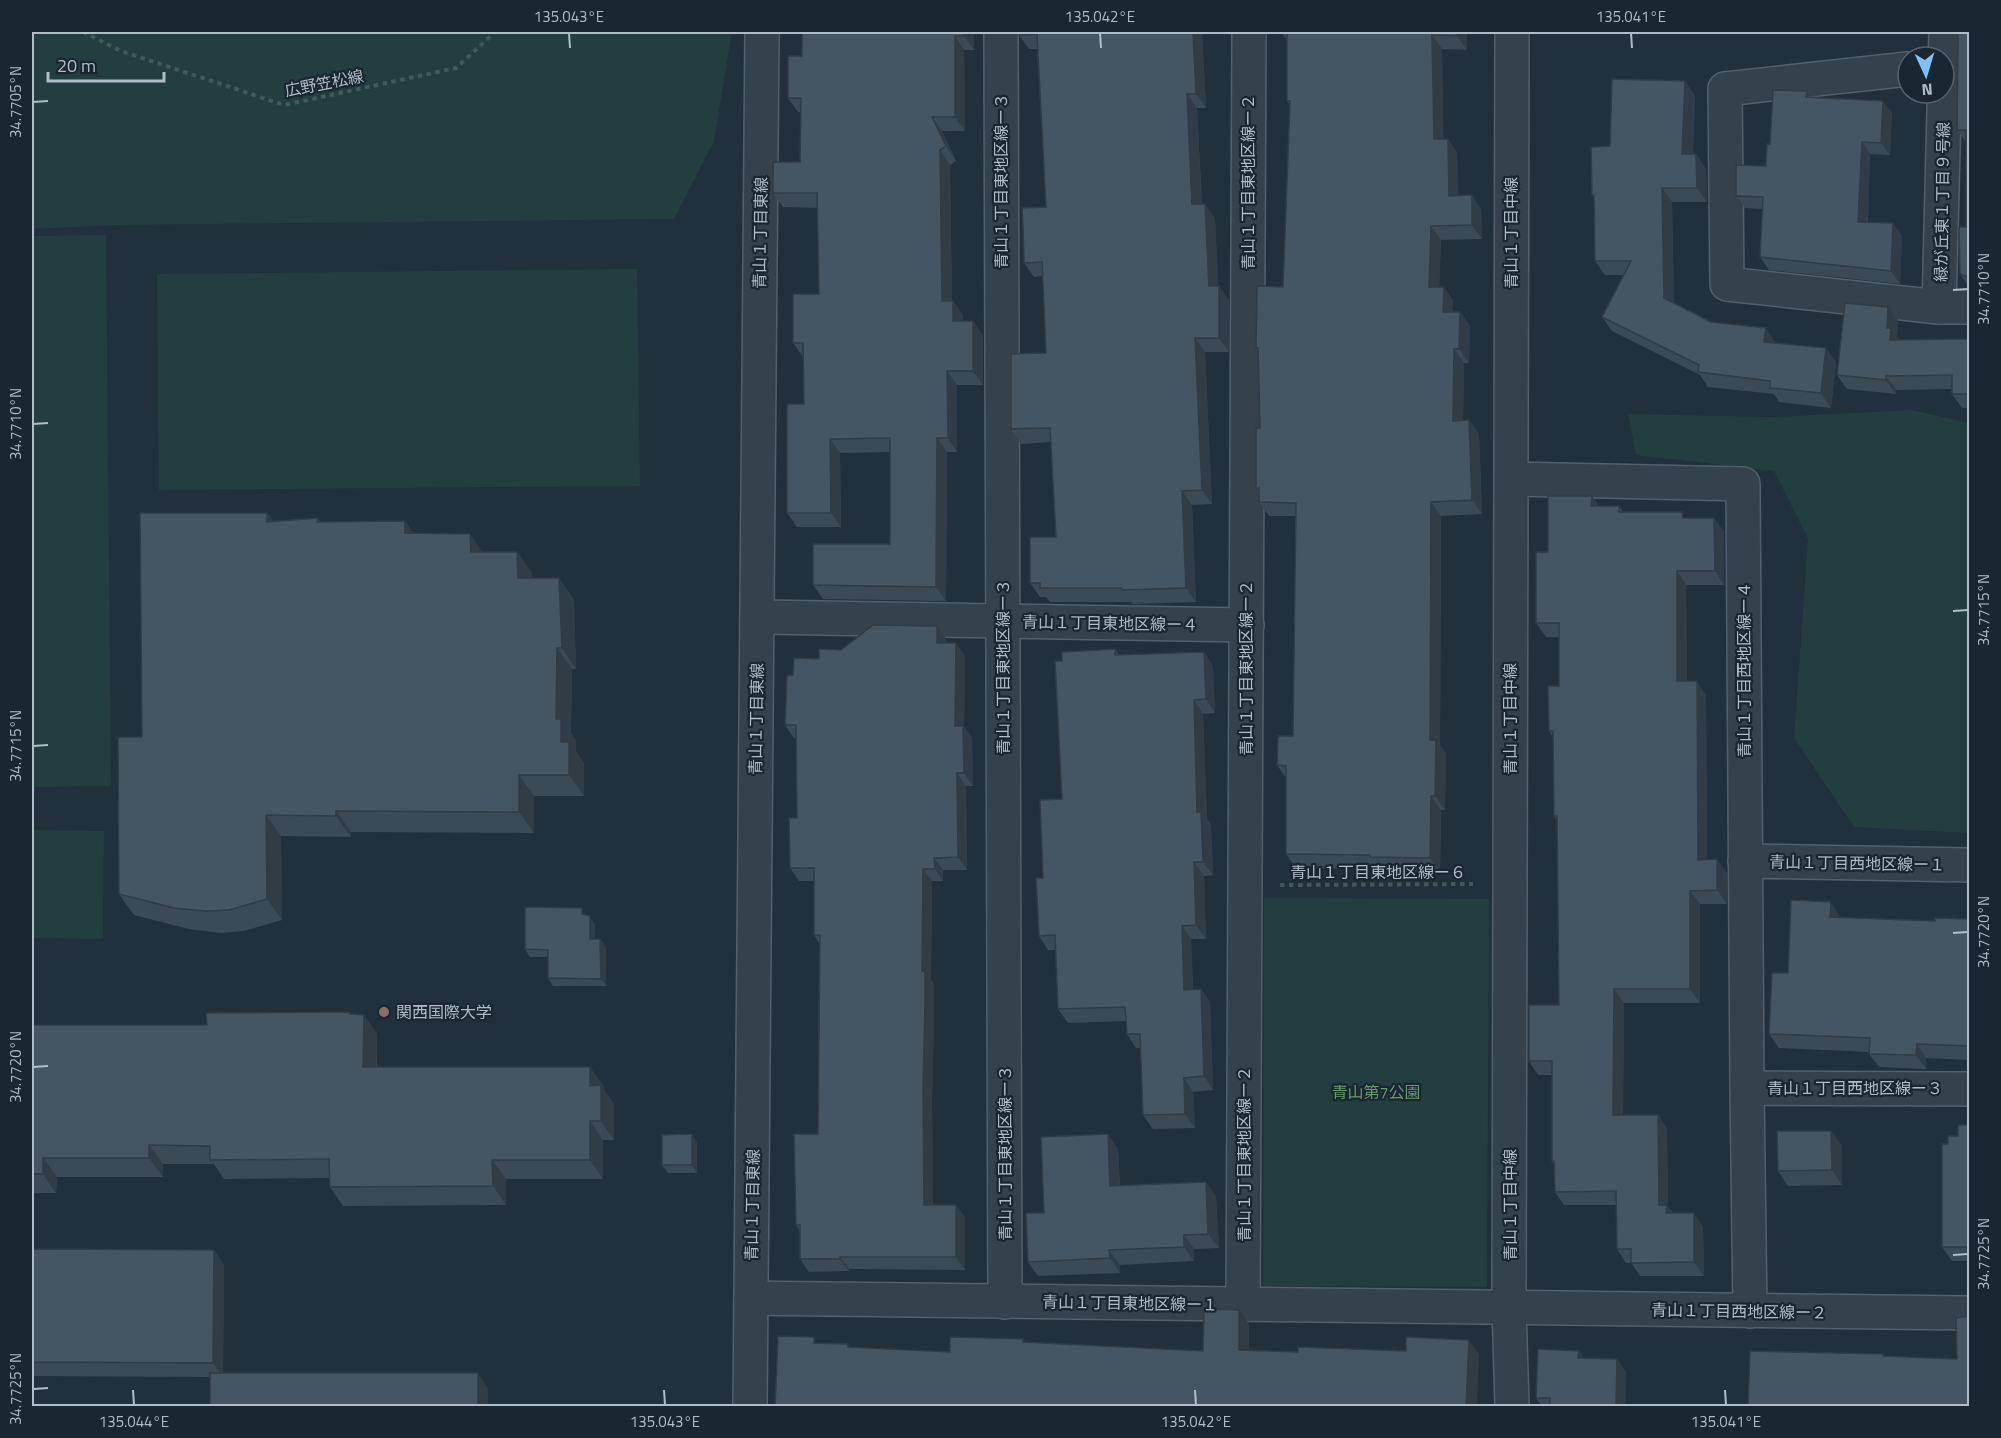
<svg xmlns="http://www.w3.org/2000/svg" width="2001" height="1438" font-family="'Titillium Web','Noto Sans JP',sans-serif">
<rect width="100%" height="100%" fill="#20303d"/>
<g fill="#223e3e">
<path d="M32 32H732L714 141 674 219 117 225 32 229Z"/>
<path d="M106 235 111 786 32 787V236Z"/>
<path d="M637 269 640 486 159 490 157 274Z"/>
<path d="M1912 410 1969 423V833L1854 827 1794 738 1808 539 1774 471 1636 455 1628 414 1772 417Z"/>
<path d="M32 830 104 831 103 939 32 938Z"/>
<path d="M1264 898 1489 899 1487 1287 1263 1286Z"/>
</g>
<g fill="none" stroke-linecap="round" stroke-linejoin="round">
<defs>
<g id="street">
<path d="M1001 32 1005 1302"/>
<path d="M1512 32 1509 1308 1512 1406"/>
<path d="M1946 32 1939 307H1970"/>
<path d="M1908 69 1725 89 1727 284 1939 307"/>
<path d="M1511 479 1743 484 1747 1088"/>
<path d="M757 617 1247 625"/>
<path d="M1745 861 1970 865"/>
<path d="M751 1298 1970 1313"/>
<path d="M1243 1305 1249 32"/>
<path d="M1750 1311 1747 1088 1970 1089"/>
<path d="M750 1406 762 32"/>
</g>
</defs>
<use href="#street" stroke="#52606b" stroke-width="36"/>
<g stroke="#405a5a" stroke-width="4" stroke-dasharray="4.5 4.5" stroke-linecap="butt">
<path d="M83 32 121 51 284 105 456 68 495 32"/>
<path d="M1280 885 1473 884"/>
</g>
<use href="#street" stroke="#34424d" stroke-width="33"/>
</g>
<g fill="#3a4a56">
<path d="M802 32H974V50H964L965 131H942L956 161 950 165 952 301H953L963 315V321L983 335V385H957V452H947L946 601 823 599 813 585 890 544V452L840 453 841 527H797L787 513 804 404 803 357 793 343 819 294 818 208 783 207 773 193 800 162 801 112H798L788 98 802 56Z"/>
<path d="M1019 32H1202L1206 108H1197L1202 204 1215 218 1218 286 1229 300V352H1205L1212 504 1192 505 1196 602 1133 604 1131 602H1050L1046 597H1040L1030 583 1056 537 1051 442 1021 444 1011 429 1046 353 1043 276 1034 277 1024 263 1046 207 1037 49H1029L1019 35Z"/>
<path d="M1281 32H1467V50L1442 49 1443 139H1448L1457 153 1458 196 1481 209 1482 239 1441 240 1439 287H1444L1453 301V312H1460L1470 326 1469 363H1464L1463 420H1469L1479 434 1482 514 1441 516 1440 745 1446 754 1445 810H1441L1440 872 1380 871 1379 869 1296 868 1286 854V778L1277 765 1293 736 1296 516H1269L1259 502V493L1256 489 1260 428 1258 350 1256 348 1283 287 1290 105 1287 101V40Z"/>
<path d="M1970 32V288L1960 274 1966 227V142L1957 130Z"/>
<path d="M1695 95 1693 154H1696L1706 169 1707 202H1672L1674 303 1711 322 1836 362 1831 408 1779 402 1774 394 1708 387 1700 375 1612 331 1602 317 1623 275H1605L1595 261 1594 198 1592 195 1610 146Z"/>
<path d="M1811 97 1892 113 1890 155 1870 154 1868 222 1893 223 1902 236 1900 284 1769 270 1760 257 1762 209 1745 208 1736 196 1766 166 1770 144Z"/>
<path d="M1898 321 1897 337 1900 340 1970 339V408H1962L1952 394V389L1896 390V394L1847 389 1837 375Z"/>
<path d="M1592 496 1599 506H1619L1623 512 1687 518 1724 531V585H1686L1687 681 1706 695 1707 859 1727 873V904H1700V1003H1624L1623 1115H1658L1667 1129 1668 1207 1673 1213 1703 1227 1704 1276H1640L1631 1263H1626L1617 1249 1616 1205H1564L1555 1192 1554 1165 1552 1161V1075H1538L1529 1061 1559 1005 1557 820 1554 816 1553 738 1549 731 1559 686V637H1546L1536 623 1548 552Z"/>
<path d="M267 513 273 521 318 518 320 522 405 521 413 533 483 552H517L532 573V578H559L574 600 576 669H572L571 733 576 740V752L584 763V796H534V833L351 832V837L281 836 282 920 244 931 221 933 189 929 134 915 119 894 142 737Z"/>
<path d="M946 639V643L965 656 964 727 972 738 973 786H966L967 870H943V881H932L931 980 934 984V1018L932 1101 933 1205H956L965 1218V1270L849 1269V1271L809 1272 800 1259V1231L796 1225 818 1134 819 943 814 935V881H799L790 868 797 818 796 738H794L785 725 793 675 819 659 841 650Z"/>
<path d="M1115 649 1119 655 1204 652 1213 666 1215 713 1203 714 1207 819 1211 825 1213 875 1204 876 1206 939H1191L1193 989H1201L1210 1002 1213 1090 1193 1092 1195 1128 1153 1129 1143 1115 1141 1048H1136L1127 1034 1126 1021 1068 1023 1058 1009 1056 950H1048L1039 936 1043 878 1062 799V661Z"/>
<path d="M587 915 595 924V939H600L606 947V986H553L548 978V957H530L525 949Z"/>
<path d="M1840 916V918L1935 921 1970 919V1060L1926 1058V1069L1879 1067 1869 1054V1052L1779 1048 1769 1034 1788 973Z"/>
<path d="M350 1012 352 1014 364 1015 377 1034V1067L604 1086V1090L614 1104V1140H603V1179H506V1205L343 1206 330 1187V1178L224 1179 214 1164H163V1177H57L56 1193H32V1025H207Z"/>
<path d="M1970 1125V1261H1952L1942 1247 1948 1144Z"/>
<path d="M697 1142V1173H668L662 1165Z"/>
<path d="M1842 1145V1185L1788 1186 1778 1171Z"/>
<path d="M1118 1149 1120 1186 1206 1182 1216 1197 1219 1248 1194 1249V1261L1120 1265V1273L1038 1276 1028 1262 1044 1213Z"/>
<path d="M32 1249 214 1250 224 1265 223 1373 488 1388V1407H210V1377L32 1376Z"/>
<path d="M1579 1351 1584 1358 1617 1359 1626 1372 1625 1407H1542L1536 1398Z"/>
</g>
<g fill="#303c46">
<path d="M964 32H974V50L964 36Z"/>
<path d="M1193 32H1202L1206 108 1196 94Z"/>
<path d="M1457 32H1467V50L1457 36Z"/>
<path d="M1432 35 1442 49 1444 153 1434 139Z"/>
<path d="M955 36 964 50 965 131 955 117Z"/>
<path d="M1685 81 1695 95 1692 169 1682 154Z"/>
<path d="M1187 94 1197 108 1202 219 1192 204Z"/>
<path d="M1883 101 1892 113 1890 155 1881 143Z"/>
<path d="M932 117 942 131 956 161 946 146Z"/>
<path d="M1448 139 1457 153 1459 210 1449 196Z"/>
<path d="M1862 142 1870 154 1867 234 1858 222Z"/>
<path d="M940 150 950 165 952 315 942 301Z"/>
<path d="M1696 154 1706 169 1707 202 1697 188Z"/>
<path d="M1662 188 1672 202 1674 312 1664 298Z"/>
<path d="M1472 195 1481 209 1482 239 1472 225Z"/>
<path d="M1205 204 1215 218 1219 298V286L1229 300V352L1219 338 1209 286Z"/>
<path d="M1893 223 1902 236 1900 284 1891 271Z"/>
<path d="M1431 226 1441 240 1439 301 1429 287Z"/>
<path d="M1444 287 1453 301V326L1443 312Z"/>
<path d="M953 301 963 315V336L953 321Z"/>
<path d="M1888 307 1898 321 1897 337 1901 342 1890 340 1887 328Z"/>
<path d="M1460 312 1470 326 1469 363 1459 349Z"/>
<path d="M973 321 983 335V385L973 371Z"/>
<path d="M1766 328 1776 343 1764 342Z"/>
<path d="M1195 338 1205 352 1212 504 1202 490Z"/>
<path d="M1826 348 1836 362 1831 408 1821 393Z"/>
<path d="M1454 349 1464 363 1463 435 1453 421Z"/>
<path d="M947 371 957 385V452L948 438Z"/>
<path d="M1886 376 1896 390V394L1886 380Z"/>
<path d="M1469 420 1479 434 1482 514 1472 500Z"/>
<path d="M937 438 947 452 946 601 936 587Z"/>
<path d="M830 439 840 453 841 527 831 513Z"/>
<path d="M1182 491 1192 505 1196 602 1186 588Z"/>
<path d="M1592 496 1601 510 1591 506Z"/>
<path d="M1431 502 1441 516 1440 745 1446 754 1445 810 1435 796 1430 740Z"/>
<path d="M267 513 282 534 267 522Z"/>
<path d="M1714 518 1724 531V585L1715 571Z"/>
<path d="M405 521 420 542 405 533Z"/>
<path d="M470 534 485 555 471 552Z"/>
<path d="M517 552 532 573V600L518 578Z"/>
<path d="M1677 571 1686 585 1687 695 1677 681Z"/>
<path d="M559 578 574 600 576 669 562 648Z"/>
<path d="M937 626 946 639V656L937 643Z"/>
<path d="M956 643 965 656 964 727 972 738 973 786 964 773 955 726Z"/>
<path d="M557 648 572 669 571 733 576 740V752L584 763V796L569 775 556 719Z"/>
<path d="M1204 652 1213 666 1215 713 1206 699Z"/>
<path d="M1697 681 1706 695 1707 873 1698 860Z"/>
<path d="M1194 700 1203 714 1207 819 1211 825 1213 875 1203 862 1197 812Z"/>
<path d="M957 773 966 786 967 870 958 857Z"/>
<path d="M519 775 534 796V833L519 812Z"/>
<path d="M1431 796 1441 810 1440 872 1430 858Z"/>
<path d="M336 811 351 832V837L336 816Z"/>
<path d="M266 815 281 836 282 920 267 899Z"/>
<path d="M934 858 943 870V881L935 869Z"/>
<path d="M1717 859 1727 873V904L1717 890Z"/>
<path d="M1194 862 1204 876 1206 939 1196 925Z"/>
<path d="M923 869 932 881 931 980 934 984V1018L932 1101 933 1218 924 1205 922 971Z"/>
<path d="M1690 891 1700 904V1003L1690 989Z"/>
<path d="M1831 902 1840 916V931L1830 917Z"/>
<path d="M590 916 595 924V947L590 939Z"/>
<path d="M1182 926 1191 939 1194 1003 1184 990Z"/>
<path d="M600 939 606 947V986L601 979Z"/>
<path d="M1201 989 1210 1002 1213 1090 1204 1076Z"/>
<path d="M1614 989 1624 1003 1623 1129 1613 1115Z"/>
<path d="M350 1012 364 1031V1015L377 1034 376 1086 363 1067Z"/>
<path d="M1917 1044 1926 1058V1069L1916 1055Z"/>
<path d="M590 1067 604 1086V1090L614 1104V1140L601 1121 590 1086Z"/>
<path d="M1184 1078 1193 1092 1195 1128 1185 1114Z"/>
<path d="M1658 1115 1667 1129 1668 1207 1676 1219V1227L1659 1205Z"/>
<path d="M590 1121 603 1140V1179L590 1160Z"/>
<path d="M1831 1131 1842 1145V1185L1832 1170Z"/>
<path d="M692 1134 697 1142V1173L692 1165Z"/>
<path d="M1108 1134 1118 1149 1120 1201 1110 1186Z"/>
<path d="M149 1145 163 1164V1177L149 1158Z"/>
<path d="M43 1158 57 1177 56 1193 43 1174Z"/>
<path d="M492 1160 506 1179V1205L493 1186Z"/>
<path d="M1206 1182 1216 1197 1219 1248 1208 1234Z"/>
<path d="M956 1205 965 1218V1270L956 1257Z"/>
<path d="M1694 1213 1703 1227 1704 1276 1694 1262Z"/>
<path d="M1184 1235 1194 1249V1261L1184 1247Z"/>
<path d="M214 1250 224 1265 223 1377 213 1363Z"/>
<path d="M1109 1250 1120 1265V1273L1110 1258Z"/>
<path d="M840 1257 849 1269V1271L840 1259Z"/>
<path d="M1239 1310 1249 1324V1364L1239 1350Z"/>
<path d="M1469 1340 1479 1354 1477 1407H1466Z"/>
<path d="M1579 1351 1588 1364 1578 1358Z"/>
<path d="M1617 1359 1626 1372 1625 1407H1616Z"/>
<path d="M478 1373 488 1388V1407H478Z"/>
</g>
<g fill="#445664" stroke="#303c46" stroke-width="1.5">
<path d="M802 32H964V36H955V117H932L946 146 940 150 942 301H953V321H973V371H947L948 438H937L936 587 813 585V544H890V438L830 439 831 513H787V404H804L803 343H793V294H819L817 193H773V162H800L801 98H788V56H802Z"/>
<path d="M1019 32H1193L1196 94H1187L1192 204H1205L1209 286H1219V338H1195L1202 490 1182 491 1186 588 1123 590 1121 588H1040V583H1030V537H1056L1050 428 1011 429V354L1046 353 1042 262 1024 263 1023 228 1022 208 1046 207 1037 34 1019 35Z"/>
<path d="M1281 32H1457V36L1432 35 1434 139H1448L1449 196 1472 195V225L1431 226 1429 287H1444L1443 312H1460L1459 349H1454L1453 421 1469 420 1472 500 1431 502 1430 740H1436L1435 796H1431L1430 858 1370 857V855L1286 854V766L1277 765 1278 736H1293L1296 503 1259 502V488L1256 489V428H1260L1258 348H1256L1257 286 1283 287 1290 101H1287V33Z"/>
<path d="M1958 32H1970V278L1960 274 1959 227H1966V130H1957Z"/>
<path d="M1612 79 1685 81 1682 154H1696L1697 188H1662L1664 298 1711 322 1766 328 1764 342 1826 348 1821 393 1770 388V381L1698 372 1699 365 1602 317 1631 261H1595L1594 195H1592L1591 147 1610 146Z"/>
<path d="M1773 90 1807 91 1806 97 1883 101 1881 143 1862 142 1858 222 1893 223 1891 271 1760 257 1763 197 1736 196V165L1766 166 1767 144H1770Z"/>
<path d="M1845 303 1888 307 1887 328H1891L1890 340 1970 339V394H1952V375L1886 376V380L1837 375Z"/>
<path d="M1548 496H1592L1591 506H1619V512H1682L1683 518H1714L1715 571H1677V681H1697L1698 860 1717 859V890L1690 891V989H1614L1613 1115H1658L1659 1205H1667L1666 1213H1694V1262L1631 1263V1249H1617L1616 1191 1555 1192 1554 1161H1552V1061H1529V1005H1559L1557 816H1554L1553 731H1549L1548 686H1559V623H1536V552H1548Z"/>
<path d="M140 513H267V522L318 518 317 522 405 521V533L470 534 471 552H517L518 578H559L562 648H557L556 719H561V742H569V775H519V812L336 811V816L266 815 267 899 229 910 206 911 174 908 119 894 118 737H142Z"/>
<path d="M873 625 937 626V643H956L955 726H963L964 773H957L958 857 934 858 935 869H923L922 971H925V1006L923 1088 924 1205H956V1257H840V1259H800V1225H796L794 1134H818L820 935H814V868H790L789 818H797L796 725H785L787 676 793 675 794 658 819 659V649L841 650Z"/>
<path d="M1115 649V655L1204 652 1206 699 1194 700 1197 812H1201L1203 862H1194L1196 925 1182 926 1184 990 1201 989 1204 1076 1184 1078 1185 1114 1143 1115 1140 1034H1127L1125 1007 1058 1009 1055 935 1039 936 1036 878H1043L1040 800 1062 799 1055 661H1062V652Z"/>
<path d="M1791 900 1831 902 1830 917 1935 921V918L1970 919V1046L1917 1044 1916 1055 1869 1054 1870 1038 1769 1034 1772 973H1788Z"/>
<path d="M525 907 582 908V914L590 916V939H600L601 979 548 978V950L525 949Z"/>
<path d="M350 1012V1014L364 1015 363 1067H590V1086L601 1085V1121H590V1160H492L493 1186 330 1187 329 1159 210 1160V1146L149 1145V1158H43V1174H32V1025H207L206 1013Z"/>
<path d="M1958 1125H1970V1247H1942V1144H1948V1136H1958Z"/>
<path d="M1777 1131H1831L1832 1170 1778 1171Z"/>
<path d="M692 1134V1165H662V1135Z"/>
<path d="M1108 1134 1110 1186 1206 1182 1208 1234 1184 1235V1247L1109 1250 1110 1258 1028 1262 1026 1213H1044L1041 1137Z"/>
<path d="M32 1249 214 1250 213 1363 32 1362Z"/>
<path d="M1204 1309 1239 1310V1350L1298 1352V1347L1406 1351V1337L1469 1340 1466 1407H775L778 1336 814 1337V1343L848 1344V1347L950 1352V1337L1023 1339V1342L1203 1351Z"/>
<path d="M1970 1316V1407H1748L1750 1351 1883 1354V1356L1957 1359 1956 1318Z"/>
<path d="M1538 1349 1579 1351 1578 1358 1617 1359 1616 1407H1550V1398H1536Z"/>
<rect x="210" y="1373" width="268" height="34"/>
</g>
<path fill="none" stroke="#afbdc9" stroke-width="2" d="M569 33 570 48M1100 33 1101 48M1631 33 1632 48M33 102 48 101M1953 290 1968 289M33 424 48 423M1953 611 1968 610M33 746 48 745M1953 933 1968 932M33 1067 48 1066M1953 1255 1968 1254M33 1389 48 1388M133 1390 134 1405M664 1390 665 1405M1195 1390 1196 1405M1725 1390 1726 1405"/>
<circle fill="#8d6e63" stroke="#1a2732" stroke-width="2" cx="384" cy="1012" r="6"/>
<g text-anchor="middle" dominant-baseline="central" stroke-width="4.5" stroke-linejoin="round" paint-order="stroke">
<g font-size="16" fill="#afbdc9" stroke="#1a2732">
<text transform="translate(324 83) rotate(-11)">広野笠松線</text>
<text transform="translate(1001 181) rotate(-90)">青山１丁目東地区線ー３</text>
<text transform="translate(1248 182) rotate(-90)">青山１丁目東地区線ー２</text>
<text transform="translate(1942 202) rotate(-89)">緑が丘東１丁目９号線</text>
<text transform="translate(760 233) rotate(-89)">青山１丁目東線</text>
<text transform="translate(1511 233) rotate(-90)">青山１丁目中線</text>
<text transform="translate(1110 623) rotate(1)">青山１丁目東地区線ー４</text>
<text transform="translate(1003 667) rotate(-90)">青山１丁目東地区線ー３</text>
<text transform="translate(1246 668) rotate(-90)">青山１丁目東地区線ー２</text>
<text transform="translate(1744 670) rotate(-90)">青山１丁目西地区線ー４</text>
<text transform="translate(756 719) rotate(-89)">青山１丁目東線</text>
<text transform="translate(1510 719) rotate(-90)">青山１丁目中線</text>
<text transform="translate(1857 863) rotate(1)">青山１丁目西地区線ー１</text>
<text x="1378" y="872">青山１丁目東地区線ー６</text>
<text x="1855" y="1088">青山１丁目西地区線ー３</text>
<text transform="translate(1005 1153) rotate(-90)">青山１丁目東地区線ー３</text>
<text transform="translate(1244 1154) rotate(-90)">青山１丁目東地区線ー２</text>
<text transform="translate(752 1205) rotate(-89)">青山１丁目東線</text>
<text transform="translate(1510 1205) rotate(-90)">青山１丁目中線</text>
<text transform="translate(1130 1303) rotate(1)">青山１丁目東地区線ー１</text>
<text transform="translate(1739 1311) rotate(1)">青山１丁目西地区線ー２</text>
</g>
<g font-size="16" fill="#afbdc9" stroke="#1a2732" text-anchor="start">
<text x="396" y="1012">関西国際大学</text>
</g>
<g font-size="16" fill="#649c6a" stroke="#1a2732">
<text x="1376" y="1092">青山第7公園</text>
</g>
</g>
<rect width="2001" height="1438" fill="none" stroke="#1a2732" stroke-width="66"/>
<g transform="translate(1926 75) rotate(176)"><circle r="28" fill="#1a2732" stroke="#56636e" stroke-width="1.5"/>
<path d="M0-4.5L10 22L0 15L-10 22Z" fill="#7fc1ff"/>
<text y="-9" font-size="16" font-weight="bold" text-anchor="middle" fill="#afbdc9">N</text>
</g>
<path d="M48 72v9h116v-9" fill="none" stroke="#afbdc9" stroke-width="3"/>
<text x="57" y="72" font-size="18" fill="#afbdc9" stroke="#1a2732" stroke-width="4.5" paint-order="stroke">20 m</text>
<rect x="33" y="33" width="1935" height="1372" fill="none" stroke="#afbdc9" stroke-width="2"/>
<g font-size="15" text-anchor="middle" fill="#afbdc9">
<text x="569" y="22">135.043°E</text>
<text x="1100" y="22">135.042°E</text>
<text x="1631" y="22">135.041°E</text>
<text transform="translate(16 102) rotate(-90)" y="5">34.7705°N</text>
<text transform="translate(1984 289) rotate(-90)" y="5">34.7710°N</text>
<text transform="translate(16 424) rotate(-90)" y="5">34.7710°N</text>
<text transform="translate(1984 610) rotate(-90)" y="5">34.7715°N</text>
<text transform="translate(16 746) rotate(-90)" y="5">34.7715°N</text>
<text transform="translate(1984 932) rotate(-90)" y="5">34.7720°N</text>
<text transform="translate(16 1067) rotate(-90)" y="5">34.7720°N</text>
<text transform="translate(1984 1254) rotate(-90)" y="5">34.7725°N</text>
<text transform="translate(16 1389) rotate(-90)" y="5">34.7725°N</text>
<text x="134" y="1427">135.044°E</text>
<text x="665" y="1427">135.043°E</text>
<text x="1196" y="1427">135.042°E</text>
<text x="1726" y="1427">135.041°E</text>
</g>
</svg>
